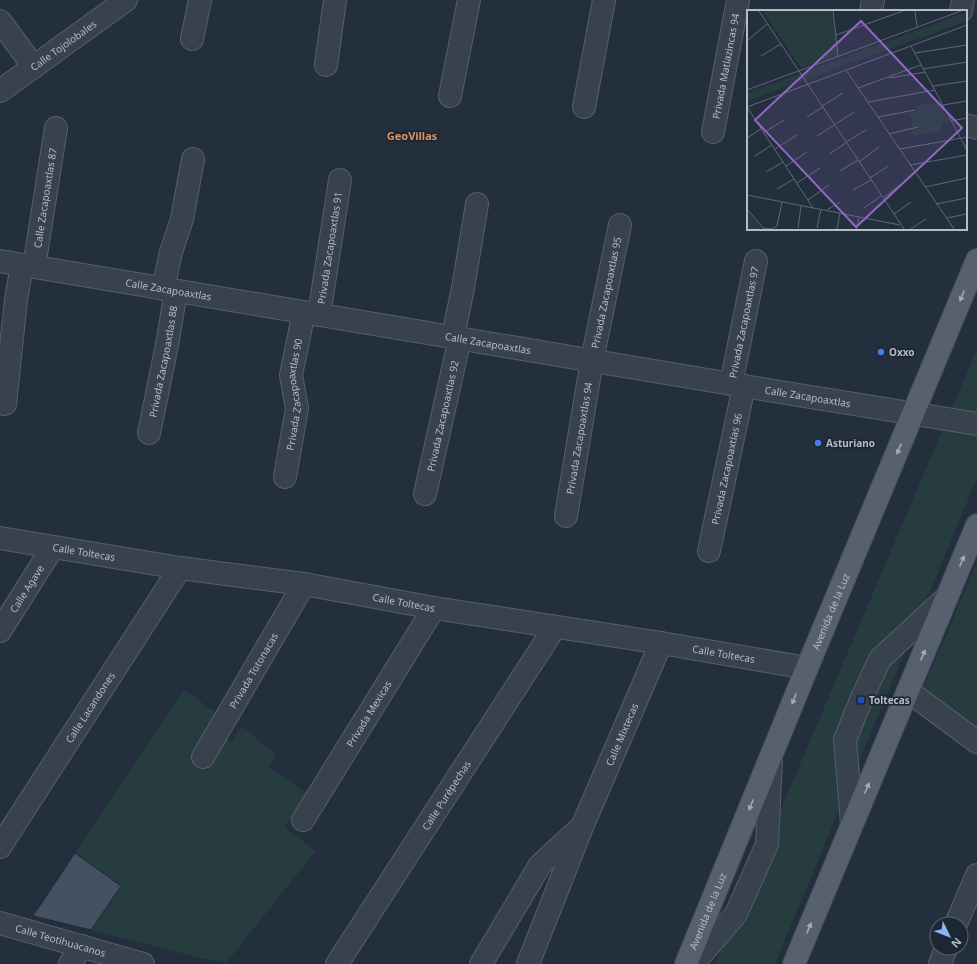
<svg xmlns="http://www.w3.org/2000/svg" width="977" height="964" font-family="'Noto Sans',sans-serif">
<rect width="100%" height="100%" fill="#242f3e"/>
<g fill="#263c3f">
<path d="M977 349V478L775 964H715Z"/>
<path d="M977 562V737L920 696Z"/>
<path d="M184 690 228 721 220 735 232 742 242 726 277 755 269 767 309 795 284 827 316 851 227 962 204 959 91 930 121 886 75 853Z"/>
</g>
<path fill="#455162" stroke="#1f2835" d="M75 853 121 886 91 930 33 916Z"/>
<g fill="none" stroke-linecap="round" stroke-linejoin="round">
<defs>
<g id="minor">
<path d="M871 11 873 0"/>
<path d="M961 11 963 0"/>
<path d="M0 21 34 67"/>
<path d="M192 39 200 0"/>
<path d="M326 65 335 0"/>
<path id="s1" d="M0 91 126 0"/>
<path d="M450 96 469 0"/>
<path d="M584 107 604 0"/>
<path d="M966 125 977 128"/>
<path id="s2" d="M713 132 738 0"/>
<path id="s3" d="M0 261 731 384 977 424"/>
<path id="s4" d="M34 267 56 128"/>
<path d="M163 289 171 252 182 219 193 159"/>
<path id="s5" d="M319 315 340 180"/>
<path d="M453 336 463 288 477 204"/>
<path id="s6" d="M731 384 756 261"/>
<path d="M5 404 16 300 22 265"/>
<path id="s7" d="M149 433 167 345 176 291"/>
<path id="s8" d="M285 477 297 408 291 375 304 312"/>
<path id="s9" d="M425 494 460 338"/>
<path id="s10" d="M566 516 592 360 620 225"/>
<path id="s11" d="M0 538 180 568 304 584 434 608 661 643 807 668"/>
<path id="s12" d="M709 551 744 386"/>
<path id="s13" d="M0 631 53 547"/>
<path d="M908 691 977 742"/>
<path id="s14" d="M203 757 304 584"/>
<path id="s15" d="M303 820 434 608"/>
<path d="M852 824 845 740 861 700 880 659 947 597"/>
<path id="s16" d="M0 847 180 568"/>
<path id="s17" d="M0 923 143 964"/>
<path d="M956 924 977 875"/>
<path d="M70 964 82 946"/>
<path id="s18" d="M337 964 555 627"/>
<path d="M481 964 540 865 578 830"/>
<path id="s19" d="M528 964 582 827 661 643"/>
<path d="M693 964 736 914 767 844 771 759"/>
<path d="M940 964 946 948"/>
</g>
<g id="major">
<path id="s20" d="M686 964 807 668 977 260"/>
<path d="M794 964 977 525"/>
</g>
</defs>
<use href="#minor" stroke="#565f6c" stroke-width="24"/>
<use href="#major" stroke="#414a57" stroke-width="24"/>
<use href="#minor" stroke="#38414e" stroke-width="22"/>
<use href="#major" stroke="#56606e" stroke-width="22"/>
</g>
<defs><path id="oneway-solid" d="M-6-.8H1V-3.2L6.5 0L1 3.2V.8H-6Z"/></defs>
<g fill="#a1aab7">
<use href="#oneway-solid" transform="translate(962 296) rotate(112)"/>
<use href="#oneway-solid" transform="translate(899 449) rotate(113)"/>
<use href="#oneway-solid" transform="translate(962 561) rotate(-67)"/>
<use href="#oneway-solid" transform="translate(923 655) rotate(-67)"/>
<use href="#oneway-solid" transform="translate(794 699) rotate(112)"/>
<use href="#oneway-solid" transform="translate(867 788) rotate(-67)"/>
<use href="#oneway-solid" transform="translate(751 805) rotate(112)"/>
<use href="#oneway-solid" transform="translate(809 928) rotate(-67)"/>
</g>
<g fill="#3f7fe0" stroke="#1d2633" stroke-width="1.5">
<circle cx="881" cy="352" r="4"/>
<circle cx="818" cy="443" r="4"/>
</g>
<rect fill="#1a4fb4" stroke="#1d2633" stroke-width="1.5" x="857" y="696" width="8" height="8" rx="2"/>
<g text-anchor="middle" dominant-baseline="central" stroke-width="3.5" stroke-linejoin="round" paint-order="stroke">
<g font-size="10" fill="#b4bcc9" stroke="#1d2633">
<text stroke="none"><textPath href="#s1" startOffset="78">Calle Tojolobales</textPath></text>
<text stroke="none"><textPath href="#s2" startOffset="67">Privada Matlazincas 94</textPath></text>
<text stroke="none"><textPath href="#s4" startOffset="70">Calle Zacapoaxtlas 87</textPath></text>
<text stroke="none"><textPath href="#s5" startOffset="68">Privada Zacapoaxtlas 91</textPath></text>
<text stroke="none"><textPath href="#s3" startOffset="171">Calle Zacapoaxtlas</textPath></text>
<text stroke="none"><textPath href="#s10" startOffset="227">Privada Zacapoaxtlas 95</textPath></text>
<text stroke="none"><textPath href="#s6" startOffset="63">Privada Zacapoaxtlas 97</textPath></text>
<text stroke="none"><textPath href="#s3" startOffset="495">Calle Zacapoaxtlas</textPath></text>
<text stroke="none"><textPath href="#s7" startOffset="73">Privada Zacapoaxtlas 88</textPath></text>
<text stroke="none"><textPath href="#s8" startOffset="84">Privada Zacapoaxtlas 90</textPath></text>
<text stroke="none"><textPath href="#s3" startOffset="819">Calle Zacapoaxtlas</textPath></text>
<text stroke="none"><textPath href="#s9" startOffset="80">Privada Zacapoaxtlas 92</textPath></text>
<text stroke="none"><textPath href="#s10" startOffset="79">Privada Zacapoaxtlas 94</textPath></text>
<text stroke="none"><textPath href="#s12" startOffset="84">Privada Zacapoaxtlas 96</textPath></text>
<text stroke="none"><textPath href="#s11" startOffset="85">Calle Toltecas</textPath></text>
<text stroke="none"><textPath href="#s13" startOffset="50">Calle Agave</textPath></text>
<text stroke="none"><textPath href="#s11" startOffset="409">Calle Toltecas</textPath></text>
<text stroke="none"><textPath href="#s20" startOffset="381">Avenida de la Luz</textPath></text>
<text stroke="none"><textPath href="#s11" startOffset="733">Calle Toltecas</textPath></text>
<text stroke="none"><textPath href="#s14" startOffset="100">Privada Totonacas</textPath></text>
<text stroke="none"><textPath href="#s16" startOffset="166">Calle Lacandones</textPath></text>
<text stroke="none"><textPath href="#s15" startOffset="125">Privada Mexicas</textPath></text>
<text stroke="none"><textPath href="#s19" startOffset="248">Calle Mixtecas</textPath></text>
<text stroke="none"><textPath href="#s18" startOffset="201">Calle Purépechas</textPath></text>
<text stroke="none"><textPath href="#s20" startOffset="57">Avenida de la Luz</textPath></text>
<text stroke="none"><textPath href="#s17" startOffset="63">Calle Teotihuacanos</textPath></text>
</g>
<g font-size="10" font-weight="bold" fill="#b4bcc9" stroke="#1d2633" text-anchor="start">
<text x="889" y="352">Oxxo</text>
<text x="826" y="443">Asturiano</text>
<text x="869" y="700">Toltecas</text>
</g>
<g font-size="11" font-weight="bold" fill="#d59563" stroke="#1d2633">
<text x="412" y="135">GeoVillas</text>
</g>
</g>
<g transform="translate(747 10)">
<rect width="220" height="220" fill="#242f3e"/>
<path d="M16 1H85L91 44 54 58ZM220 2V11L0 91V83ZM191 93 202 112 194 113 195 121 166 126 164 102 170 101V95ZM0 200 15 219H0Z" fill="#263c3f"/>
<path fill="none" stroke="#5e6776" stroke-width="1" d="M12 1 157 219M86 1 91 46M168 1 170 17M89 25 156 1M1 30 20 14M164 36 220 140M168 43 220 35M14 46 34 34M176 59 220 52M99 60 207 219M142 68 179 62M186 76 220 71M111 78 174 55M0 80 214 1M121 92 188 80M196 95 220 91M75 96 96 83M0 97 66 198M0 97 220 15M60 107 76 97M131 107 168 100M204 111 220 108M16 123 37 110M142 124 171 117M70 126 107 102M0 128 14 119M99 132 119 120M28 139 50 125M153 139 220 127M82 144 99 133M8 146 25 135M112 152 132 137M163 155 220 145M39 156 60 142M93 161 111 150M19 162 36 152M123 168 141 156M50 173 73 158M178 177 220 168M30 179 47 169M106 180 124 170M0 185 153 215M136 188 153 175M61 190 82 175M189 194 220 188M117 198 134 186M0 199 17 219M80 200 93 192M147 204 164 192M200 208 220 204M16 218 25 219 30 216 35 192M51 218 54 196M70 218 74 199M90 219 93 203M110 219 112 207M164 219 179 209"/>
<path fill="#9266c3" fill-opacity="0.15" stroke="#9266c3" stroke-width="2" d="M114 11 215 118 109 217 8 110Z"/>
<rect width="220" height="220" fill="none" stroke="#b4bcc9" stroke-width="2"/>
</g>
<g transform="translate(949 936) rotate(133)"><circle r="19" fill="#1d2633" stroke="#59626f"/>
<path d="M0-3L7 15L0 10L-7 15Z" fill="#8ab4f8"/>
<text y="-6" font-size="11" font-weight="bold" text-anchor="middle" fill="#b4bcc9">N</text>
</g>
</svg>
